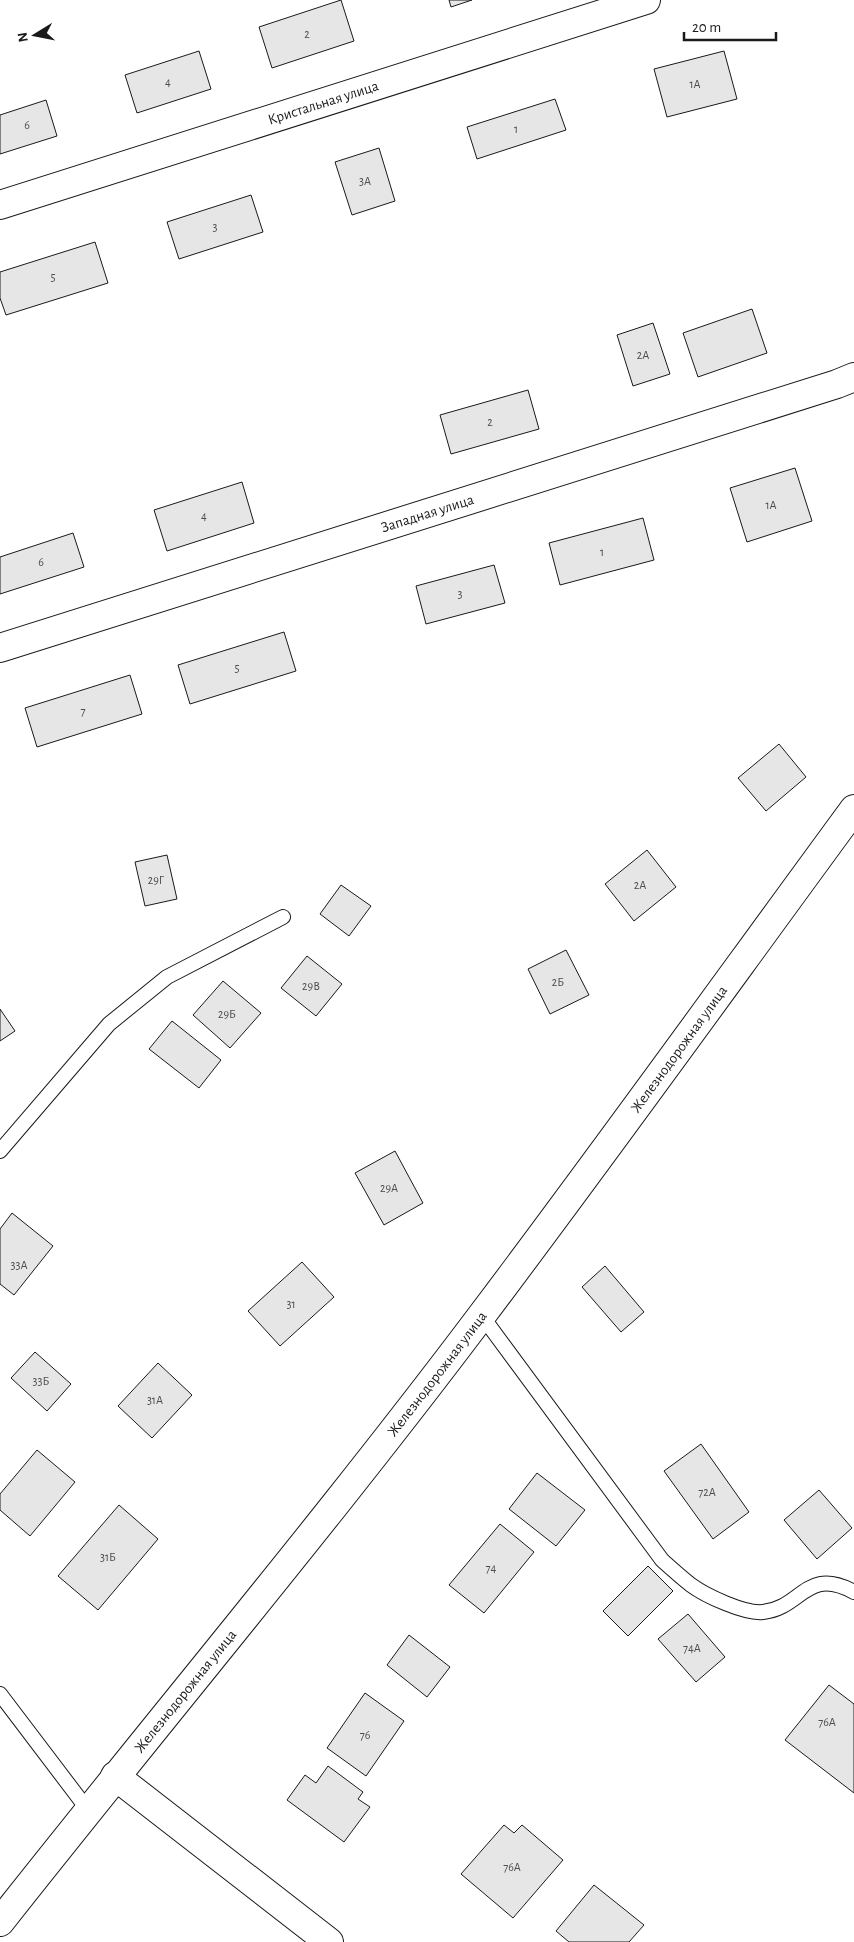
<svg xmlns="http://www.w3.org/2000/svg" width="854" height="1942" font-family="'Alegreya Sans',sans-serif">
<rect width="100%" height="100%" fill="#fff"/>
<g fill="#e6e6e6" stroke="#1a1a1a">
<path d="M341 0 354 41 272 68 259 27Z"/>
<path d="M449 0H472L451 7Z"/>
<path d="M199 51 211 89 137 113 125 75Z"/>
<path d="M724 51 737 99 667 117 654 69Z"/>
<path d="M555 99 566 130 477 159 467 127Z"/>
<path d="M46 100 57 136 0 154V115Z"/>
<path d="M379 148 395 201 352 215 335 162Z"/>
<path d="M251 195 263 232 179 259 167 222Z"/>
<path d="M95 242 108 283 6 315 0 298V272Z"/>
<path d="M752 309 767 353 698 377 683 333Z"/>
<path d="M653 323 670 374 633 386 617 335Z"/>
<path d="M528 390 539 429 451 454 440 415Z"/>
<path d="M795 468 812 521 747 542 730 488Z"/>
<path d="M242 482 254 523 167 551 154 510Z"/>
<path d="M643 518 654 560 560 585 549 543Z"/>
<path d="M73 533 84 567 0 594V557Z"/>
<path d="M494 565 505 603 426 624 416 586Z"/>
<path d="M284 632 296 671 190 704 178 665Z"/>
<path d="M130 675 142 714 37 747 25 708Z"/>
<path d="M779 744 806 777 766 811 738 778Z"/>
<path d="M647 850 676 887 634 921 605 884Z"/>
<path d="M167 855 177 899 145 906 135 862Z"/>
<path d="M341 885 371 906 349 936 320 914Z"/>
<path d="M566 950 589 995 550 1014 528 969Z"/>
<path d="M307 956 342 984 316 1016 281 988Z"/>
<path d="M223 981 261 1013 230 1048 193 1015Z"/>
<path d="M0 1009 15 1031 0 1041Z"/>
<path d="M172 1021 221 1060 199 1088 149 1049Z"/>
<path d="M395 1151 423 1203 384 1225 355 1173Z"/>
<path d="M12 1213 53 1246 14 1295 0 1284V1229Z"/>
<path d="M302 1262 334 1297 280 1346 248 1311Z"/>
<path d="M605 1266 644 1312 621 1332 582 1287Z"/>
<path d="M35 1352 71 1384 47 1411 11 1378Z"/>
<path d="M158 1363 192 1395 152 1438 118 1406Z"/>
<path d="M701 1444 749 1512 713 1539 664 1471Z"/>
<path d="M37 1450 75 1482 30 1536 0 1510V1494Z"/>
<path d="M537 1473 585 1510 556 1546 509 1509Z"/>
<path d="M819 1490 852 1528 817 1559 784 1520Z"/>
<path d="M119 1505 158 1539 98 1610 58 1576Z"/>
<path d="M500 1524 534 1552 484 1613 449 1585Z"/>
<path d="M648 1566 673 1591 628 1636 603 1611Z"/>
<path d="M688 1614 725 1657 696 1682 658 1639Z"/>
<path d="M409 1635 450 1667 427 1697 387 1665Z"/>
<path d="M829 1685 854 1704V1793L785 1740Z"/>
<path d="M365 1693 404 1721 366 1776 327 1748Z"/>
<path d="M328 1766 363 1792 358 1799 370 1807 344 1842 287 1800 305 1775 316 1783Z"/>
<path d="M504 1825 514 1833 522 1825 563 1860 513 1918 461 1874Z"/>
<path d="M594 1885 644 1925 629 1942H569L556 1931Z"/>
</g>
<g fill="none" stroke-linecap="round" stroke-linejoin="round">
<defs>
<g id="service">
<path d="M0 1151 109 1024 167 977 283 917"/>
<path d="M482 1316 662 1560C671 1568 681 1577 691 1585 706 1596 745 1614 763 1612 802 1608 806 1566 854 1592"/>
<path d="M0 1694 88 1810"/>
</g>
<g id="minor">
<path id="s1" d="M0 205 646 0"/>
<path id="s2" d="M0 648 837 384 854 377"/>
<path d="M115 1776 329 1942"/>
</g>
<g id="secondary">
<path id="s3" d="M0 1922C160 1719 327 1521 482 1315 608 1148 730 978 854 809"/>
</g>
</defs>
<use href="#service" stroke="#1a1a1a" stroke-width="16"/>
<use href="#minor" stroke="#1a1a1a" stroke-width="30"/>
<use href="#secondary" stroke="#1a1a1a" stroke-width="30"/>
<use href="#service" stroke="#fff" stroke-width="14"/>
<use href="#minor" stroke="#fff" stroke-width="28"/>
<use href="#secondary" stroke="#fff" stroke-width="28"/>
</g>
<g text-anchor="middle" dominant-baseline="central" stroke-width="4" stroke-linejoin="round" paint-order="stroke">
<g font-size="12" fill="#4d4d4d">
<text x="307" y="34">2</text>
<text x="168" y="82">4</text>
<text x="695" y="84">1А</text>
<text x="27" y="125">6</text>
<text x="516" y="129">1</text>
<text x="365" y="181">3А</text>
<text x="215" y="227">3</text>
<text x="53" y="277">5</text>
<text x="643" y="355">2А</text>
<text x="490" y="422">2</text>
<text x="771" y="505">1А</text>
<text x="204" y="516">4</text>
<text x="602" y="552">1</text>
<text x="41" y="562">6</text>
<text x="460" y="594">3</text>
<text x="237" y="668">5</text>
<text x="83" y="711">7</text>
<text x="156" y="880">29Г</text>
<text x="640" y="885">2А</text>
<text x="558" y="982">2Б</text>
<text x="311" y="986">29В</text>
<text x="227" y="1014">29Б</text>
<text x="389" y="1188">29А</text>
<text x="19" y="1265">33А</text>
<text x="291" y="1304">31</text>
<text x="41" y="1381">33Б</text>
<text x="155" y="1400">31А</text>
<text x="707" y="1492">72А</text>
<text x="108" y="1557">31Б</text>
<text x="491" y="1568">74</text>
<text x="692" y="1648">74А</text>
<text x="827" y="1722">76А</text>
<text x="365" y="1735">76</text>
<text x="512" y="1867">76А</text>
</g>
<g font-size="15" fill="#1a1a1a" stroke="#fff">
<text stroke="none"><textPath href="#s1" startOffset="339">Кристальная улица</textPath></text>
<text stroke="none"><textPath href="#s2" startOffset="448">Западная улица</textPath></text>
<text stroke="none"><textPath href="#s3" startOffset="1106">Железнодорожная улица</textPath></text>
<text stroke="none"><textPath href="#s3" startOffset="701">Железнодорожная улица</textPath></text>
<text stroke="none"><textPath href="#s3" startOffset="296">Железнодорожная улица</textPath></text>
</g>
</g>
<g transform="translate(35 35) rotate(260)" stroke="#ffffff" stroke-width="4" paint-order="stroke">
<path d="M0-4L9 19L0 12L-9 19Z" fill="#1a1a1a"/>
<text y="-8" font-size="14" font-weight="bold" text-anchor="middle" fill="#1a1a1a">N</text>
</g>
<path d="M684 32v8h92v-8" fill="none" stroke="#1a1a1a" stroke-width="2.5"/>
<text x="692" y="32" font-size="15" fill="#1a1a1a" stroke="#ffffff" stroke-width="4" paint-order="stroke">20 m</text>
</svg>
